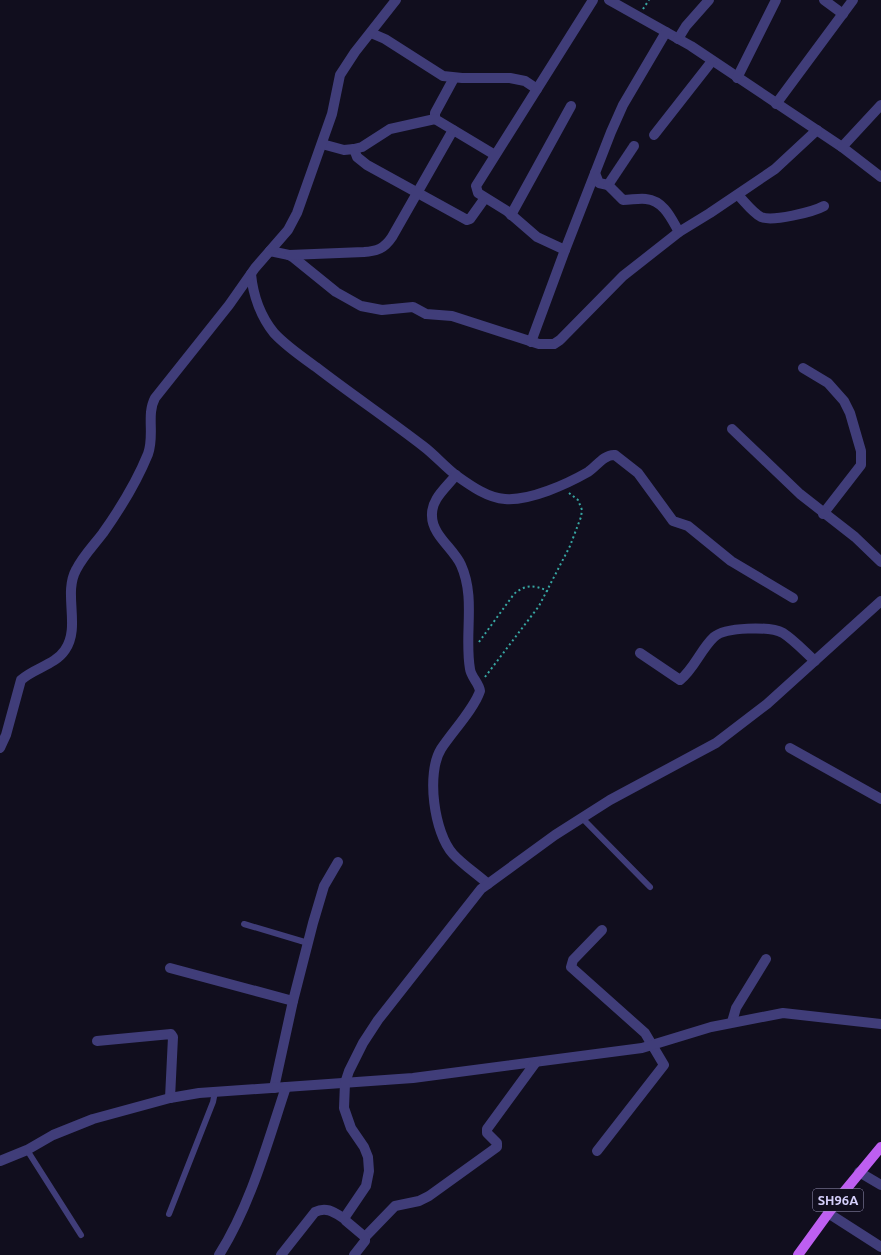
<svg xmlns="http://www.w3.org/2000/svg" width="881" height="1255" font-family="Ubuntu,sans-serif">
<rect width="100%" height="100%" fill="#110e1e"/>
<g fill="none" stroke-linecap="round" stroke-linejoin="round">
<g stroke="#37a6a2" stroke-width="2" stroke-dasharray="2 3" stroke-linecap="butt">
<path d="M643 9 649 0"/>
<path d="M479 642 514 594C526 584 534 585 548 591"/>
<path d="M485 677 539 606 570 546 581 517 582 510 578 500 569 493"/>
</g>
<g stroke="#403d79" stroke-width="6">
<path d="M582 818 650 887"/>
<path d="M244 924 308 943"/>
<path d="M27 1150 81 1235"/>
<path d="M169 1214 213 1102 215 1092"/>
</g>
<g stroke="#403d79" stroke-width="10">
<path d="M609 0 691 46 842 147 881 177"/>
<path d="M824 0 843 14"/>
<path d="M371 33 385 39 443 76 462 78H510L525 81 537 89"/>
<path d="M678 39 686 26 709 0"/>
<path d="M454 78 435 113V119L495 155"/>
<path d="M737 78 776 0"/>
<path d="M776 104 853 0"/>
<path d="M654 135 712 61"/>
<path d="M322 144 344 150 354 149 362 147 390 129 435 119"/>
<path d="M842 147 881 105"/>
<path d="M354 149 357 157 367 165 467 220 470 219 485 198"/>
<path d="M595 173 599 183 608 185 623 200C631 200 639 198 646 199 664 201 671 218 679 232"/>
<path d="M608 185 634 146"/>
<path d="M738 195C745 202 752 212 761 217 772 222 813 212 824 206"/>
<path d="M511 215 571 106"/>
<path d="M565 250 537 237 507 211 478 193 476 186 593 0"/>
<path d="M270 251 289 255 294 258 336 292 361 306 382 310 413 307 426 314 452 316 539 344H554L560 340 623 276 679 232 710 213 775 169 817 130"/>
<path d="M289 255 364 252C377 251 384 249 392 237L453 130"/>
<path d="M251 274C253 295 261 317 274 333 286 346 302 357 316 367 351 394 388 419 423 446 435 455 445 467 457 476 471 486 488 498 505 499 530 501 567 484 588 472 596 467 604 454 615 455L638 473 673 521 688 526 731 561 793 598"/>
<path d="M531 342 565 250 611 132 623 105 666 32"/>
<path d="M803 368 828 383 844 401 850 413 861 451V465L823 514"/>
<path d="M732 429 800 494 855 537 881 562"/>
<path d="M456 475C446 488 431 499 432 516 432 535 454 549 461 565 476 598 464 635 470 669 471 677 479 683 480 691 474 709 452 732 441 749 426 773 434 833 453 854 463 865 477 874 488 884"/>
<path d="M640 653 680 680C694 669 701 649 714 637 725 627 770 626 783 633 794 640 805 652 815 661"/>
<path d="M0 748 6 735 21 680C34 668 55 665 65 650 81 627 63 594 76 570 83 556 94 545 103 533 120 509 137 481 148 454 155 435 146 415 155 398L229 305 255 268 288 230 297 213 332 114 340 75 355 52 396 0"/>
<path d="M790 748 881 799"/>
<path d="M170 968 293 1001"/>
<path d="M732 1022 736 1008 766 959"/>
<path d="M97 1041 171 1034 173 1037 170 1098"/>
<path d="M274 1088 293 1001 313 923 324 886 338 862"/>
<path d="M597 1151 664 1065 645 1033 571 967 573 960 602 930"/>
<path d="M0 1161 27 1150 53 1135 93 1119 170 1098 199 1093 413 1078 642 1048 711 1027 783 1013 881 1024"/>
<path d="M859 1172 881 1185"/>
<path d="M828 1213 881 1247"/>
<path d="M365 1237 395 1206 419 1201 429 1196 497 1147V1143L487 1133V1129L536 1062"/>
<path d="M219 1255C251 1204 267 1144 286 1087"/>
<path d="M281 1255 315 1212C327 1206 335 1213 345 1219"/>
<path d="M354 1255 365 1241V1237L346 1221 345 1217 366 1186 369 1171 368 1157 364 1147 351 1128 344 1108 345 1083 349 1071 363 1043 378 1020 481 889 555 835 610 800 716 743 767 704 881 601"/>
</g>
<path stroke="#be5ff1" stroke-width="10" d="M798 1255 843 1193 881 1147"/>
</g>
<g text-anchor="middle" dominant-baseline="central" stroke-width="3.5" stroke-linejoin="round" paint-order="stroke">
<rect fill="#110e1e" stroke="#9a95b9" stroke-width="1" x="813" y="1189" width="50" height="22" rx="3"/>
<g font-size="13" font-weight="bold" fill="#d5cffb">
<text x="838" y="1200">SH96A</text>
</g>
</g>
</svg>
